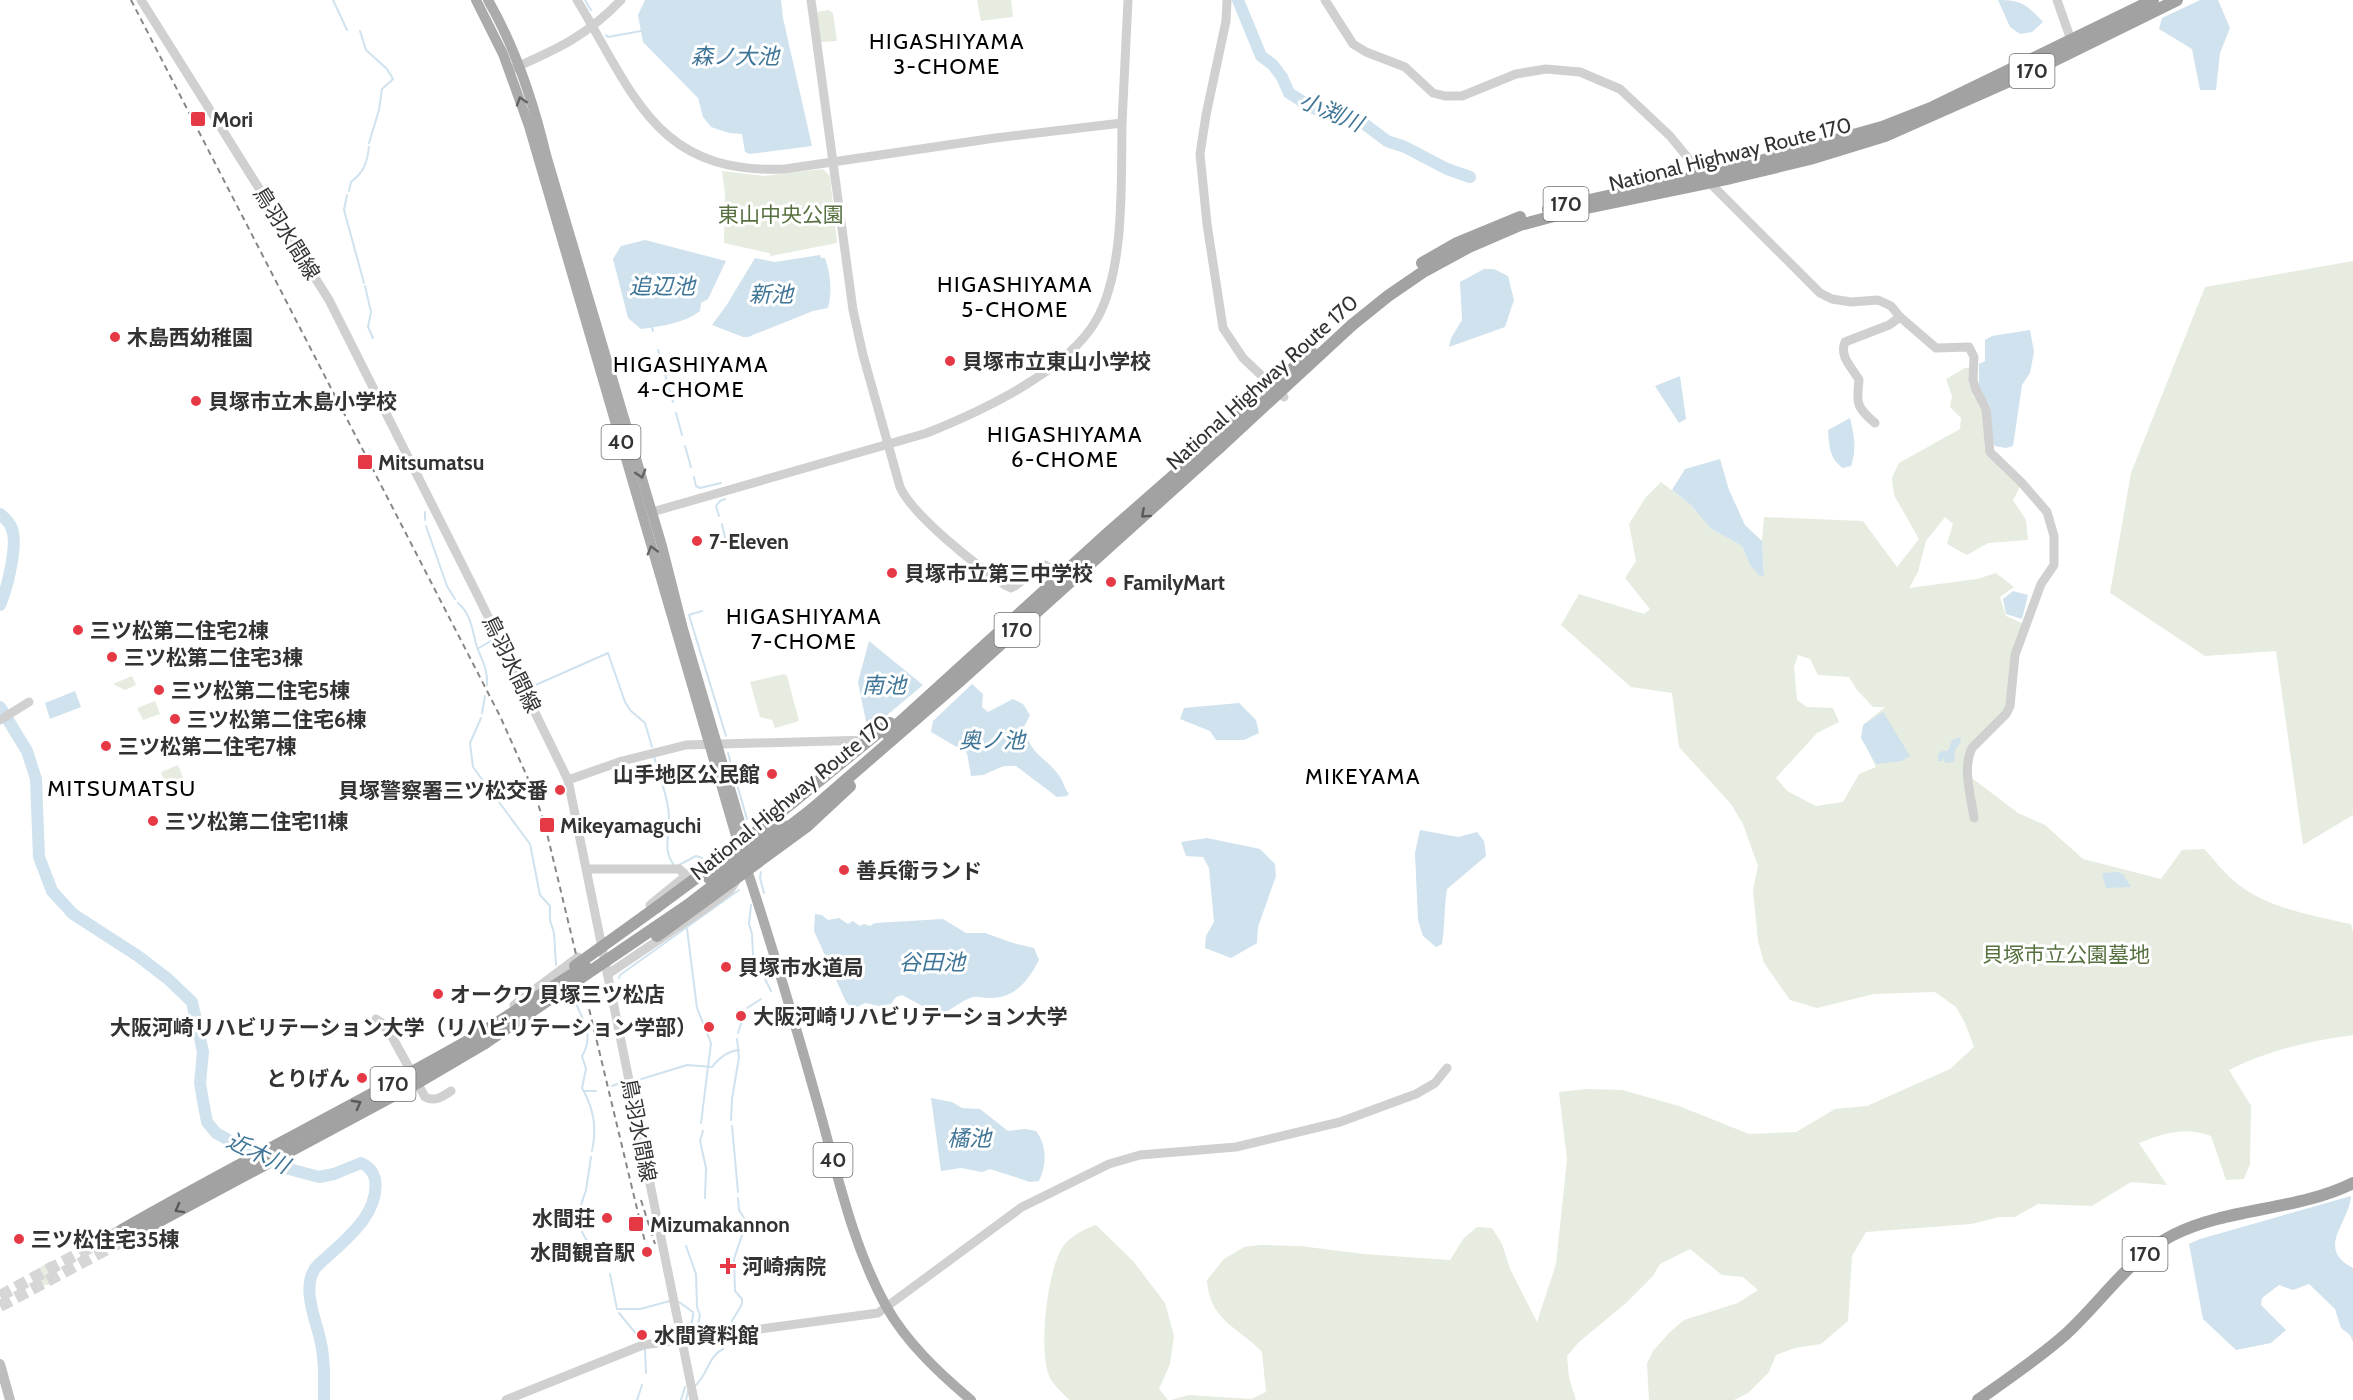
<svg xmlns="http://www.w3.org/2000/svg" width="2353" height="1400" font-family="Cabin,'Noto Sans JP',sans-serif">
<rect width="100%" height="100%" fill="#fff"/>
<g fill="#e6ecdf" fill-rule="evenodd">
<path d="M977 0H1011L1013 17 981 21Z"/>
<path d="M829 10 833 13 837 41 821 42 816 12Z"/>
<path d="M823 169 830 176 837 243 771 256 769 253 724 243 725 193 722 171 764 176Z"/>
<path d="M2353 261V815L2303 845 2276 651 2205 656 2110 593 2131 473 2205 287Z"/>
<path d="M1965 368H1969L1973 396 1986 409 1990 452 2022 483 2013 500 2026 520 2028 540 1988 543 1967 555 1947 544 1953 524 1945 517 1926 541 1918 572 1909 588 1977 579 1996 573 2014 587 2000 597 2006 616 2022 623 2006 714 1972 748 1968 775 2018 813 2045 825 2083 859 2161 879 2182 850 2204 849C2214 859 2222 871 2233 880 2262 907 2313 916 2351 924L2353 932V1035C2310 1041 2268 1050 2229 1070L2251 1106 2250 1164 2244 1179 2226 1180 2211 1136C2185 1126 2164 1133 2139 1143L2167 1185 2131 1182 2092 1206 2038 1204 2015 1217H1999L1971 1224 1866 1232 1852 1256 1848 1321 1821 1344 1795 1348 1776 1355 1769 1372 1748 1393 1734 1400H1649L1647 1364 1653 1351 1670 1332 1684 1320 1738 1303 1758 1290 1743 1277 1722 1275 1690 1249 1660 1264 1653 1276 1626 1303 1579 1342 1567 1356 1569 1378 1576 1400H1171L1189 1395 1251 1399 1266 1392 1262 1352C1238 1327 1209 1320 1207 1280L1224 1259 1244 1247 1261 1245 1300 1246 1363 1254 1450 1260 1464 1238 1477 1227 1492 1228 1502 1244 1510 1269 1537 1322 1556 1264 1567 1159 1559 1092 1587 1089 1622 1090 1679 1106 1749 1134 1796 1132 1835 1109 1867 1106 1950 1069 1974 1047 1965 1023 1956 1007 1935 992 1874 994 1817 1008 1790 1000 1764 963 1758 941 1753 890 1758 866 1743 824 1731 804 1679 747 1672 693 1631 687 1561 625 1579 594 1644 614 1650 609 1625 578 1636 561 1629 524 1646 497 1661 482 1691 505 1710 528 1742 546 1750 565 1764 575 1762 541 1764 517 1863 521 1897 567 1919 539 1894 495 1892 478 1899 463 1960 429 1961 418 1950 407 1952 396 1946 379ZM1798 655 1810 659 1818 675 1849 677 1857 690 1873 707H1885L1863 725V740L1876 767 1859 774 1843 802 1816 806 1787 791 1776 778 1817 733 1839 722 1833 708 1807 707 1797 700 1794 667Z"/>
<path d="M784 674 787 676 799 721 775 728 772 720 760 717 750 682Z"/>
<path d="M132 676 136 685 125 690 113 684Z"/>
<path d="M155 701 160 714 143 720 137 708Z"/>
<path d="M178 765 183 778 166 785 161 772Z"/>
<path d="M1096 1225 1133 1261 1165 1303 1174 1336 1170 1364 1159 1389 1168 1400H1070C1064 1395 1056 1387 1051 1380 1037 1356 1047 1272 1062 1248 1069 1237 1083 1229 1096 1225Z"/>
<path d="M50 1261 54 1284 38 1286 31 1273Z"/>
</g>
<g fill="#cfe2ee">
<path d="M645 0H781L783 18 812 146 750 154 745 152 742 134 729 133 711 127 703 117 698 98 643 42 638 15Z"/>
<path d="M1998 0C2022 0 2027 5 2043 22L2032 32 2020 34 2010 27Z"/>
<path d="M2200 0H2218L2230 28 2220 53 2216 90H2200L2192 49 2159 29 2162 18Z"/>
<path d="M645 240 726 261 708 299 701 303 700 311C683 324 661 326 641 329L628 318 613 259 621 246Z"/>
<path d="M820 255 821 258H825C831 275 832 292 828 308L813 311 748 337H743L712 325 726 306 755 258 775 262Z"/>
<path d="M1484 269H1494L1508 276 1514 300 1505 327 1449 347 1451 338 1462 320 1460 282Z"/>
<path d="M2030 330 2034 352 2030 373 2022 385 2013 446 2006 448 1995 446 1992 440 1990 406 1979 390V364L1985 361V340L1992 336Z"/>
<path d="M1680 376 1686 419 1679 423 1655 386Z"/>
<path d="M1850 418C1854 435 1857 449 1851 466L1843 468C1829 459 1829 444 1828 430Z"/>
<path d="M1720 459 1729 490 1745 525 1762 541 1764 576H1760L1750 565 1742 546 1710 528 1691 505 1672 490 1685 469Z"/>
<path d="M2013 591 2028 595 2022 619 2006 614 2003 599Z"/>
<path d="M869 641 923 685 868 731 858 682Z"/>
<path d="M972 684 983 694 982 707 988 712 1013 699 1023 704 1030 715 1024 727C1031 757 1045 755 1060 777 1064 783 1064 788 1069 794L1067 796 1057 797 1016 766H1004L983 775 971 776 967 753 931 732 933 721Z"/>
<path d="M75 691 81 707 50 719 45 703Z"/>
<path d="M1239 703 1256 720 1259 733 1244 740H1216L1210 731 1180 719 1184 708Z"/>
<path d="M1883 712 1910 756 1902 761 1876 764 1861 738 1863 725Z"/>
<path d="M1960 737 1961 742 1955 750 1954 762 1945 763 1944 758 1942 761H1938V754L1942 751H1948L1952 740Z"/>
<path d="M1420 830 1458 837 1477 832 1484 841 1486 856 1447 889C1444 907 1445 925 1442 944L1436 947 1423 936 1418 920 1415 853Z"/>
<path d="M1207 838 1260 849 1275 864 1276 876 1258 927 1257 943 1231 958 1205 948 1206 936 1214 922 1209 868 1203 857 1186 856 1181 842Z"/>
<path d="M2117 872 2123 874 2131 887 2106 888 2102 873Z"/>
<path d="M815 914 822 915 828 920 839 918 848 924 853 921 860 926 864 924 870 926 875 923 943 919 966 933H985L1013 943 1034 948 1039 960C1028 981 1015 999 988 998 982 998 979 996 973 997 960 1001 952 1010 939 1015L902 995 896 997 891 1004 879 1006 865 1003 853 1009 846 1002 814 931Z"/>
<path d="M931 1098 952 1102 962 1108 980 1109 1008 1131 1025 1129 1036 1131C1047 1145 1047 1165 1039 1181L1030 1182 990 1169 982 1172 961 1168 941 1171Z"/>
<path d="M2351 1196C2349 1224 2315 1248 2353 1268V1342L2350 1335 2341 1328 2335 1309 2309 1284 2293 1290 2279 1285 2262 1298 2261 1305 2286 1330 2271 1343 2236 1350 2203 1319 2189 1244 2200 1239Z"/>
</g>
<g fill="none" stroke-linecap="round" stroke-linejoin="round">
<g stroke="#cfe2ee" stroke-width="2">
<path d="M333 0 347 30"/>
<path d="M585 0 591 10"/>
<path d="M360 31 366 50 387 69 393 79 382 89 379 110 369 143"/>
<path d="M606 35 608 37 641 31"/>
<path d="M349 191 351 182C364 172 367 163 369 147"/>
<path d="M347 195 344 210 364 283"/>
<path d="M365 286 371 312 368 327 373 338"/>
<path d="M652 327 653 331"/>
<path d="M658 350 673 402"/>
<path d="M676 413 682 435"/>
<path d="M685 446 691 467"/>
<path d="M694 477 696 486 700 488 721 483"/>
<path d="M425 512V520"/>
<path d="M719 516 716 506 720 501 725 499"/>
<path d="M722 524 726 542"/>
<path d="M426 526 447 586 455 599"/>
<path d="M458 603C472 615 472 631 477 647 482 661 488 669 487 685"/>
<path d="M702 611 689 615 726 736"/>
<path d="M508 647 528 681"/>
<path d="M479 648 494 639"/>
<path d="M531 687 608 653 625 702 630 710 645 723 652 747"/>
<path d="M482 713 485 696"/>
<path d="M481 718 470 743 473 767 495 797"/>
<path d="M728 753 747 819"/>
<path d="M654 756C659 777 669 798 669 820 669 836 663 852 674 865"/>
<path d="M499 802 530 844 540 895 550 906V920L554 933 556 965"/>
<path d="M679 865 696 856 702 858"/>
<path d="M761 872 760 878 764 893"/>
<path d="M751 905 749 924 752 934 753 955 771 991"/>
<path d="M687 929 697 1008 711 1043 701 1123"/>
<path d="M619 978 620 975 739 890"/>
<path d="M591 994 605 985"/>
<path d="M573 996C580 1017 596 1033 582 1056L586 1069 582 1088C594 1109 597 1128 592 1151"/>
<path d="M747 1008 761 999"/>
<path d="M738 1033 744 1014"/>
<path d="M635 1081 687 1065 712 1067C719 1058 727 1051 739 1050"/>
<path d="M612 1086 625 1081"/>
<path d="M584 1091H596"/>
<path d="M731 1120 732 1099 739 1057 737 1039"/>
<path d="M732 1126 738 1192"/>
<path d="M703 1131 700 1141 706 1168 705 1198"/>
<path d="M589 1245 576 1220 586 1190 591 1157"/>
<path d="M686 1246 696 1274 697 1307 700 1315 698 1324 690 1334"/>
<path d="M610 1274 617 1309H640L670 1301"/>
<path d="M679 1302 693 1312C694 1322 688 1327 688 1336"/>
<path d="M619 1313 642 1341"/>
<path d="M730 1330 732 1321 742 1304V1299L735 1291 734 1259 745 1226 744 1218 739 1210 738 1198"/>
<path d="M645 1349 646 1373"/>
<path d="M694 1387C708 1376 707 1357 723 1349L728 1337"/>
<path d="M637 1400 642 1385"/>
<path d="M681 1400 685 1387"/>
<path d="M686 1400 688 1391"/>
</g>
<g stroke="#cfe2ee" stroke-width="12">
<path d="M1238 0 1261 56 1273 65 1282 77 1289 93 1313 108 1329 113 1345 114 1358 119 1387 141 1405 147 1447 169 1470 177"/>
<path d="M0 514C5 518 10 523 12 529 18 546 7 589 0 605"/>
<path d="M0 707 27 751 36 779 39 857 52 891 73 914 138 956 168 979 192 1002 203 1052 200 1083 203 1101 207 1122 216 1133 241 1147 289 1169 319 1177 334 1174 361 1163C368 1166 373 1171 375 1179 380 1211 350 1236 329 1255 324 1260 316 1265 313 1272 302 1294 319 1326 322 1349 325 1366 324 1383 324 1400"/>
</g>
<g stroke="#d6d6d6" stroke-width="12" stroke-dasharray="12 6" stroke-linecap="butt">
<path d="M0 1296 122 1230"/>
<path d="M0 1306 126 1239"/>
</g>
<g stroke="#d0d0d0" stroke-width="9">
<path d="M141 0 329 300 477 594 568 780 694 1400"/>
<path d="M577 0C634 94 656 175 785 169L995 138 1122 123"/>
<path d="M811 0 853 310 863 355 900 487C913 516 977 566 1005 585L1011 588C1024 582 1032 569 1045 565L1065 579"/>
<path d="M1227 0 1226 21 1206 115 1200 154 1207 224 1223 328 1243 358 1284 397"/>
<path d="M1325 0 1353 44 1366 52 1405 67 1433 93 1445 96H1462L1516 74 1546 69 1580 72 1620 89 1670 136 1702 175 1820 293 1832 299 1851 302 1878 300 1891 306 1900 317 1936 348 1969 347 1974 357 1973 380 1976 390 1986 409 1990 452 2022 483 2047 512 2054 536V565L2041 584 2015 655 2010 706 2006 714 1972 748C1962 768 1971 796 1974 818"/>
<path d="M2057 0 2071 40"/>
<path d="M512 69C557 49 587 36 621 0"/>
<path d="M1875 423C1857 408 1856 404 1859 380 1852 367 1839 357 1845 342L1889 325 1900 317"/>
<path d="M652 512 927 433C982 411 1070 370 1098 317 1125 266 1121 181 1122 123 1124 82 1126 41 1128 0"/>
<path d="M0 720 29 702"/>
<path d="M568 780 622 761 686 745 869 740"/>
<path d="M587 869H679L686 875"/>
<path d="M650 905 693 870 710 868"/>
<path d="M608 974 706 908 730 890 735 883"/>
<path d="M514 1005 578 957"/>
<path d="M376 1019 383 1024 390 1033 425 1097C435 1102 442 1097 451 1091"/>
<path d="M506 1400 643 1345 878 1313 1022 1207 1109 1164 1140 1155 1236 1147 1340 1122 1416 1094 1435 1083 1447 1068"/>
</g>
<path stroke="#bdbdbd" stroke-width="10" d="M0 1364 10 1400"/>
<g stroke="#ababab" stroke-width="10">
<path d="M476 0 503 54 529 126 739 846C769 934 795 1023 820 1112 838 1177 853 1246 886 1306 906 1342 939 1373 971 1400"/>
<path d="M488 0C516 49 533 100 546 155L662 546 683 629 747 846"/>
</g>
<g stroke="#a2a2a2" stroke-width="12">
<path d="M1548 209 1735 168 1882 127 1933 107 2153 0"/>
<path d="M1422 263 1457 243 1520 217"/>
<path d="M1352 325 1388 296 1423 272 1469 247 1520 225 1576 210 1731 178 1810 159 1885 136 2041 67 2177 0"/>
<path d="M887 734 1108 533 1214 440"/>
<path d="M811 810 960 681 1220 447"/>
<path d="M657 907 734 850 890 723"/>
<path d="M657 936 806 827 850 786"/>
<path d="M122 1230C240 1162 362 1102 480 1034"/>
<path d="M126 1239 417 1083 485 1043"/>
<path d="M1978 1400C2008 1379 2039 1358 2066 1334 2101 1302 2130 1257 2173 1235 2229 1207 2297 1211 2353 1183"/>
</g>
<g stroke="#888" stroke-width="2" stroke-dasharray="6 4.5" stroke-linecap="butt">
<path d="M131 0 500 716 534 792 545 825 645 1242"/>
<path d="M641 1200 655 1244"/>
</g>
<g stroke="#a2a2a2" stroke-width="12">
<path d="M1214 440 1311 352"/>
<path d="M1220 447 1352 325"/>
<path d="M709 878 781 823"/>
<path d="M575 966 657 907"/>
<path d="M480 1034 585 966"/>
<path d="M485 1043 688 905 811 810"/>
</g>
</g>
<defs><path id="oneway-chevron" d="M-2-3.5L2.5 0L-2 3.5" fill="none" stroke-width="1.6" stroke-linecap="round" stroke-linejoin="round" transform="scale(1.5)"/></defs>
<g stroke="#636363">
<use href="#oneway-chevron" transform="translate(521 101) rotate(-108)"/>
<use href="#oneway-chevron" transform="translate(641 474) rotate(73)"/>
<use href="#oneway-chevron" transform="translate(652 550) rotate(-106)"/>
</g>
<g stroke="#5a5a5a">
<use href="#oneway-chevron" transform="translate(1145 514) rotate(138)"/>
<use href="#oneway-chevron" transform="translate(357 1104) rotate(-28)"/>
<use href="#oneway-chevron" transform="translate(179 1209) rotate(151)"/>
</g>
<g fill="#e63946" stroke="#fff" stroke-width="2">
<rect x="190" y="111" width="16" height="16" rx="3"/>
<circle cx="115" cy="337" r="6"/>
<circle cx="950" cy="361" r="6"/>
<circle cx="196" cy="401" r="6"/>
<rect x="357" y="454" width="16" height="16" rx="3"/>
<circle cx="697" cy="541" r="6"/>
<circle cx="892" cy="573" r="6"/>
<circle cx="1111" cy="582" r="6"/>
<circle cx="78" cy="630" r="6"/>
<circle cx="112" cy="657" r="6"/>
<circle cx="159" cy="690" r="6"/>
<circle cx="175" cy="719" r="6"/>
<circle cx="106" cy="746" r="6"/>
<circle cx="772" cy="774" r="6"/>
<circle cx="560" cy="790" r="6"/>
<circle cx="153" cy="821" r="6"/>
<rect x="539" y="817" width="16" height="16" rx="3"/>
<circle cx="844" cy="870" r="6"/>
<circle cx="726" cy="967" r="6"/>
<circle cx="438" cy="994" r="6"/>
<circle cx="741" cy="1016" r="6"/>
<circle cx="709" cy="1027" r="6"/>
<circle cx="362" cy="1078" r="6"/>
<circle cx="607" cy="1218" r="6"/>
<rect x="628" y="1216" width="16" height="16" rx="3"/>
<circle cx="19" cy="1239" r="6"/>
<circle cx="647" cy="1252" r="6"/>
<path d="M725 1257h6v6h6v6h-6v6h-6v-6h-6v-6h6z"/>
<circle cx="642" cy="1335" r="6"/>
</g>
<g text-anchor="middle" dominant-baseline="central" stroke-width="6" stroke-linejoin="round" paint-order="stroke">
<g fill="#fff" stroke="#707070" stroke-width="1.5">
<rect x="2009.5" y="54" width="45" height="34" rx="4.5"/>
<rect x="1543.5" y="187" width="45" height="34" rx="4.5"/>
<rect x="601.5" y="425" width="39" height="34" rx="4.5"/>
<rect x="994.5" y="613" width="45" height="34" rx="4.5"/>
<rect x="370.5" y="1067" width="45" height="34" rx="4.5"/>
<rect x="813.5" y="1143" width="39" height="34" rx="4.5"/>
<rect x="2122.5" y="1237" width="45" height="34" rx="4.5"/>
</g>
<g font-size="20" font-weight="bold" fill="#333">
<text x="2032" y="71">170</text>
<text x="1566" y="204">170</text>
<text x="621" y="442">40</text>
<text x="1017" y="630">170</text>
<text x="393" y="1084">170</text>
<text x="833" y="1160">40</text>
<text x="2145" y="1254">170</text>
</g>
<g font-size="21" font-weight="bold" fill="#333" stroke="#fff" text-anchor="start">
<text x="212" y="119">Mori</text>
<text x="127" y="337">木島西幼稚園</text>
<text x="962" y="361">貝塚市立東山小学校</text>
<text x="208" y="401">貝塚市立木島小学校</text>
<text x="378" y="462">Mitsumatsu</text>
<text x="709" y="541">7-Eleven</text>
<text x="904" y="573">貝塚市立第三中学校</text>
<text x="1123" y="582">FamilyMart</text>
<text x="90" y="630">三ツ松第二住宅2棟</text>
<text x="124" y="657">三ツ松第二住宅3棟</text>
<text x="171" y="690">三ツ松第二住宅5棟</text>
<text x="187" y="719">三ツ松第二住宅6棟</text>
<text x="118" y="746">三ツ松第二住宅7棟</text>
<text x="760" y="774" text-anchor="end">山手地区公民館</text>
<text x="548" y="790" text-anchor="end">貝塚警察署三ツ松交番</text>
<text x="165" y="821">三ツ松第二住宅11棟</text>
<text x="560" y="825">Mikeyamaguchi</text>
<text x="856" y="870">善兵衛ランド</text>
<text x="738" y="967">貝塚市水道局</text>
<text x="450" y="994">オークワ 貝塚三ツ松店</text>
<text x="753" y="1016">大阪河崎リハビリテーション大学</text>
<text x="697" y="1027" text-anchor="end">大阪河崎リハビリテーション大学（リハビリテーション学部）</text>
<text x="350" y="1078" text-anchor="end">とりげん</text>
<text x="595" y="1218" text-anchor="end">水間荘</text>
<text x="650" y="1224">Mizumakannon</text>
<text x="31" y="1239">三ツ松住宅35棟</text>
<text x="635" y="1252" text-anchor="end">水間観音駅</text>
<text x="742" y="1266">河崎病院</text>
<text x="654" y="1335">水間資料館</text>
</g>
<g font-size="21" fill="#333" stroke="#fff">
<text transform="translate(1730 154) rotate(-14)">National Highway Route 170</text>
<text transform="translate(287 233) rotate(58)">鳥羽水間線</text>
<text transform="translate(1262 382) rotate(-42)">National Highway Route 170</text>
<text transform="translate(512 664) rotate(64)">鳥羽水間線</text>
<text transform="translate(790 797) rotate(-39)">National Highway Route 170</text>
<text transform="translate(639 1130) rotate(79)">鳥羽水間線</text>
</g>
<g font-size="21" fill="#56703f" stroke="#fff">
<text x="781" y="214">東山中央公園</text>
<text x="2066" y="954">貝塚市立公園墓地</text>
</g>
<g font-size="22" letter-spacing="1.5" fill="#000" stroke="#fff">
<text x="947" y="41">HIGASHIYAMA<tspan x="947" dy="25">3-CHOME</tspan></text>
<text x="1015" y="284">HIGASHIYAMA<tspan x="1015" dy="25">5-CHOME</tspan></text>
<text x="691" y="364">HIGASHIYAMA<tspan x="691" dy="25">4-CHOME</tspan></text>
<text x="1065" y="434">HIGASHIYAMA<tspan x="1065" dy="25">6-CHOME</tspan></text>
<text x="804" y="616">HIGASHIYAMA<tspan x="804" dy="25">7-CHOME</tspan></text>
<text x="1363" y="776">MIKEYAMA</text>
<text x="122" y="788">MITSUMATSU</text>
</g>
<g font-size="22" font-style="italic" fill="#3f7597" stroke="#fff">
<text x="735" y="56">森ノ大池</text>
<text transform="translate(1331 112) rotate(23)">小渕川</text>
<text x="662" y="286">追辺池</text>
<text x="771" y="294">新池</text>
<text x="884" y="685">南池</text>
<text x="992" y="740">奥ノ池</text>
<text x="932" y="962">谷田池</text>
<text x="969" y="1138">橘池</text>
<text transform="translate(258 1153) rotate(25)">近木川</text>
</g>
</g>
</svg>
